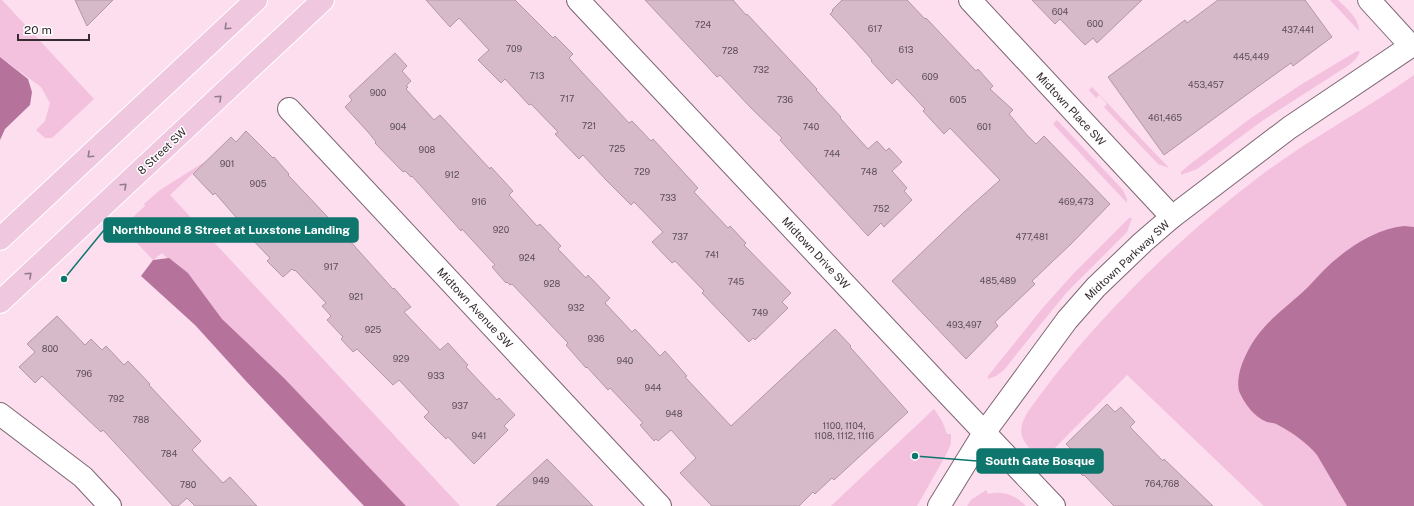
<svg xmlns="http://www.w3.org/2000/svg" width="1414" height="506" font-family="'Public Sans',sans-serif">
<rect width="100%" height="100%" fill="#fcdeef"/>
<g fill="#f3c0de">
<path d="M0 0H2L94 99 52 138H45L36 130 45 121 50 103 41 87 0 57Z"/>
<path d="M1330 0H1338C1347 9 1359 18 1359 31Z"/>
<path d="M1357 51 1360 52 1356 59 1349 65 1262 121 1197 169 1181 175V172L1189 165 1251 118 1302 84Z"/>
<path d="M1414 75V506H1264L1127 375 1042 461C1024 443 1013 435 1029 410 1041 394 1053 377 1066 362 1123 293 1189 230 1260 176 1309 139 1364 111 1414 75Z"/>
<path d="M1092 87 1169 168 1158 164 1104 107 1107 104 1099 95 1096 98 1089 90Z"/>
<path d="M1057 120 1123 190 1127 199V203L1053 124Z"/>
<path d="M206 161 170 195 460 506H406L284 378 222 319 188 273 167 258 162 253 153 260 122 227 145 206 144 204 160 190Z"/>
<path d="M1129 218H1132L1127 232 1067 292 1027 341 1004 370 996 376 988 379V376L1041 310 1073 274Z"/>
<path d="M934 409C940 417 944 424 947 434H951V443L947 453 917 506H831Z"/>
<path d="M986 490 988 494C1004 490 1015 495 1026 506H967L971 500Z"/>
</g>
<g fill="#b5739c">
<path d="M0 57 28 79 32 92 30 105 5 129 0 140Z"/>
<path d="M1404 226 1414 227V506H1347L1317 455C1306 442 1293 433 1278 425 1275 423 1271 423 1267 422 1254 417 1244 403 1239 391 1237 383 1239 372 1242 364 1257 325 1280 314 1308 287 1313 282 1318 276 1323 271 1344 250 1374 229 1404 226Z"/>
<path d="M169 258 188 273 222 319 284 378 406 506H364L245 380 195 325 141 276 153 260Z"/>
</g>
<g fill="#d6baca" stroke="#b397a7">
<path d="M75 0H113L87 26Z"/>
<path d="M426 0H515L553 38 555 36 573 54 569 58 629 123 632 121 651 141 653 139 698 188 694 192 728 228 730 226 746 243 744 245 791 293 782 302 788 308 755 340 753 338 749 342 702 293 704 291 675 261 672 263 652 242 663 232 634 202 631 205 606 180 583 155 579 159 555 134 558 132 531 104 529 105 505 79 501 83 478 60 489 50 459 18 450 27Z"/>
<path d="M645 0H733L746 15 747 14 817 89 816 90 841 117 840 118 868 149 877 141 886 151 889 148 902 162 892 171 907 188 904 191 912 200 884 227 881 223 868 236 800 162 780 140 782 138 752 109 720 75 717 77Z"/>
<path d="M842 0H907L925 19 926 18 976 71 978 69 993 86 990 89 1013 110 1009 114 1027 135 1036 144 1044 136 1110 204 1071 244 1032 281 1035 284 995 322 998 326 966 359 892 281 963 213 1000 180 950 128 944 134 923 111 925 109 897 79 892 84 871 61 872 60 847 32 830 14 833 11 832 10Z"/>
<path d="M1032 0H1142L1097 43 1093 38 1085 45 1060 19 1055 24Z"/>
<path d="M1218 0H1305L1332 37 1293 66 1291 63 1249 93 1164 155 1108 77 1185 20 1187 23Z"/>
<path d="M395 53 407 66 402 71 411 81 406 86 408 87 406 89 434 120 440 115 490 169 491 167 513 191 509 195 537 226 540 224 561 246 558 249 586 278 588 275 610 298 605 303 632 332 635 329 660 356 665 351 687 376 685 377 731 426 835 329 851 346 850 347 908 412 834 480 832 478 815 494 813 492 799 506H712L680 473 696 458 671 430 658 441 656 439 654 441 640 425 643 423 610 388 608 390 587 367 586 368 566 345 568 343 512 284 510 285 507 282 506 283 492 267 495 265 462 229 461 231 412 176 411 177 405 171 403 172 375 143 376 142 368 132 345 107 352 100 349 96Z"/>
<path d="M246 131 273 158 274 157 289 174 288 175 341 231 393 289 394 288 411 307 404 312 440 350 448 343 468 365 466 367 497 400 499 398 515 415 504 426 508 430 474 464 448 437 446 439 424 417 429 412 399 380 393 385 357 349 353 352 341 339 343 337 327 320 331 316 322 306 326 303 295 270 294 271 292 269 283 277 267 261 270 258 246 233 248 231 215 193 213 195 193 174 231 137 236 142Z"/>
<path d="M57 316 85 345 91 339 102 350 106 346 124 365 128 361 150 384 149 385 201 441 192 450 223 483 230 477 257 506H195L187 498 178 506H173L103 430 101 432 42 376 35 383 19 367 35 352 27 344Z"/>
<path d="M1107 404 1115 412 1121 407 1135 422 1130 427 1163 461 1164 459 1213 506H1114L1084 475 1083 476 1064 457 1072 450 1066 444Z"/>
<path d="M547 459 593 506H496Z"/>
</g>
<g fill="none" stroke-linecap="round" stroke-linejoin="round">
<defs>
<g id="minor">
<path d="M578 0 946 392 1054 506"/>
<path d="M970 0 1172 217"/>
<path d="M1369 0 1411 46"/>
<path d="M289 109 660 506"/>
<path d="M0 414 83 477 110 506"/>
<path d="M939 506 984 433 1067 320 1096 287 1143 242 1172 217 1289 128 1414 44"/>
</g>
<g id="major">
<path d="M0 239 256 0"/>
<path d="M0 302 323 0"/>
</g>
</defs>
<use href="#minor" stroke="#7e6574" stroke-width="24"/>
<use href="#major" stroke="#fff" stroke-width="24"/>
<use href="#minor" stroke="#fff" stroke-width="22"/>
<use href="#major" stroke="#efc8e0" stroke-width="22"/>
</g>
<defs><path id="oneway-chevron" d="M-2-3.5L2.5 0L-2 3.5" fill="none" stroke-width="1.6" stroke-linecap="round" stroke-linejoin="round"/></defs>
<g stroke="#927a88">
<use href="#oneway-chevron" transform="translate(227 27) rotate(137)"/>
<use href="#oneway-chevron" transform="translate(219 98) rotate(-43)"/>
<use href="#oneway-chevron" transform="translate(90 155) rotate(137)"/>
<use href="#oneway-chevron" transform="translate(124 186) rotate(-43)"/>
<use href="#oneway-chevron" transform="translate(29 275) rotate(-43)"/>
</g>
<g text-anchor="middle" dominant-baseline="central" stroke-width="3" stroke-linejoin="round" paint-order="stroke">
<g font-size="9" fill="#5e4f57">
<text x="1060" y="11">604</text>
<text x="1095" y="23">600</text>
<text x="703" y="24">724</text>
<text x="875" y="28">617</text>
<text x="1298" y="29">437,441</text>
<text x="514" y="48">709</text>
<text x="906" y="49">613</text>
<text x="730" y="50">728</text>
<text x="1251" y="56">445,449</text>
<text x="761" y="69">732</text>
<text x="537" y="75">713</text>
<text x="930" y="76">609</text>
<text x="1206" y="84">453,457</text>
<text x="378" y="92">900</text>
<text x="567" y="98">717</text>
<text x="785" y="99">736</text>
<text x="958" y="99">605</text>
<text x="1165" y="117">461,465</text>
<text x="589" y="125">721</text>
<text x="398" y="126">904</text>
<text x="811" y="126">740</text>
<text x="984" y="126">601</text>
<text x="617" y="148">725</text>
<text x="427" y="149">908</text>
<text x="832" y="153">744</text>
<text x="227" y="163">901</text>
<text x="642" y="171">729</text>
<text x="869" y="171">748</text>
<text x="452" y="174">912</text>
<text x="258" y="183">905</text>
<text x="668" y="197">733</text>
<text x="479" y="201">916</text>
<text x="1076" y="201">469,473</text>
<text x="881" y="208">752</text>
<text x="501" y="229">920</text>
<text x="680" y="236">737</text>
<text x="1032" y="236">477,481</text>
<text x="712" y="254">741</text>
<text x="527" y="257">924</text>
<text x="331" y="266">917</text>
<text x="998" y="280">485,489</text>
<text x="736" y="281">745</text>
<text x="552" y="283">928</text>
<text x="356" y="296">921</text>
<text x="576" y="307">932</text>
<text x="760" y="312">749</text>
<text x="964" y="324">493,497</text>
<text x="373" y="329">925</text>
<text x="596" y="338">936</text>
<text x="50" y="348">800</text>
<text x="401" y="358">929</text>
<text x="625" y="360">940</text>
<text x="84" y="373">796</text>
<text x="436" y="375">933</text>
<text x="653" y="387">944</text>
<text x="116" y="398">792</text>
<text x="460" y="405">937</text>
<text x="674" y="413">948</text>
<text x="141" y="419">788</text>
<text x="844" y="425">1100, 1104,<tspan x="844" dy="10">1108, 1112, 1116</tspan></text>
<text x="479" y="435">941</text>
<text x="169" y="453">784</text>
<text x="541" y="480">949</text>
<text x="1162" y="483">764,768</text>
<text x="188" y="484">780</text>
</g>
<g font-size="11" fill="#362b31" stroke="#fff">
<text transform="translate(1071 109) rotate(47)">Midtown Place SW</text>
<text transform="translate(162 151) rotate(-43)">8 Street SW</text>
<text transform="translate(816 253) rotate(47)">Midtown Drive SW</text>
<text transform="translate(1127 260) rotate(-43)">Midtown Parkway SW</text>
<text transform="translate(475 308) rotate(47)">Midtown Avenue SW</text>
</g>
</g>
<path fill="none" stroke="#0f766e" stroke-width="1.5" d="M64 279L104 230M915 456L977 461"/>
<g fill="#0f766e" stroke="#fff" stroke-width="1.5">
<circle cx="64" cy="279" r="4"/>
<circle cx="915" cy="456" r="4"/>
</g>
<g fill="#0f766e" stroke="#0f766e" stroke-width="1.5">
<rect x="104" y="218" width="254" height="24" rx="4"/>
<rect x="977" y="449" width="126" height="24" rx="4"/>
</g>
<g font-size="12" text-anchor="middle" font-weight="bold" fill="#fff">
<text x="231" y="234">Northbound 8 Street at Luxstone Landing</text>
<text x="1040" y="465">South Gate Bosque</text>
</g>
<path d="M18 34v6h71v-6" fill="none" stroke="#362b31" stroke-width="2"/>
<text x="24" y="34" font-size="12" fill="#362b31" stroke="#ffffff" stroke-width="3" paint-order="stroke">20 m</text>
</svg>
